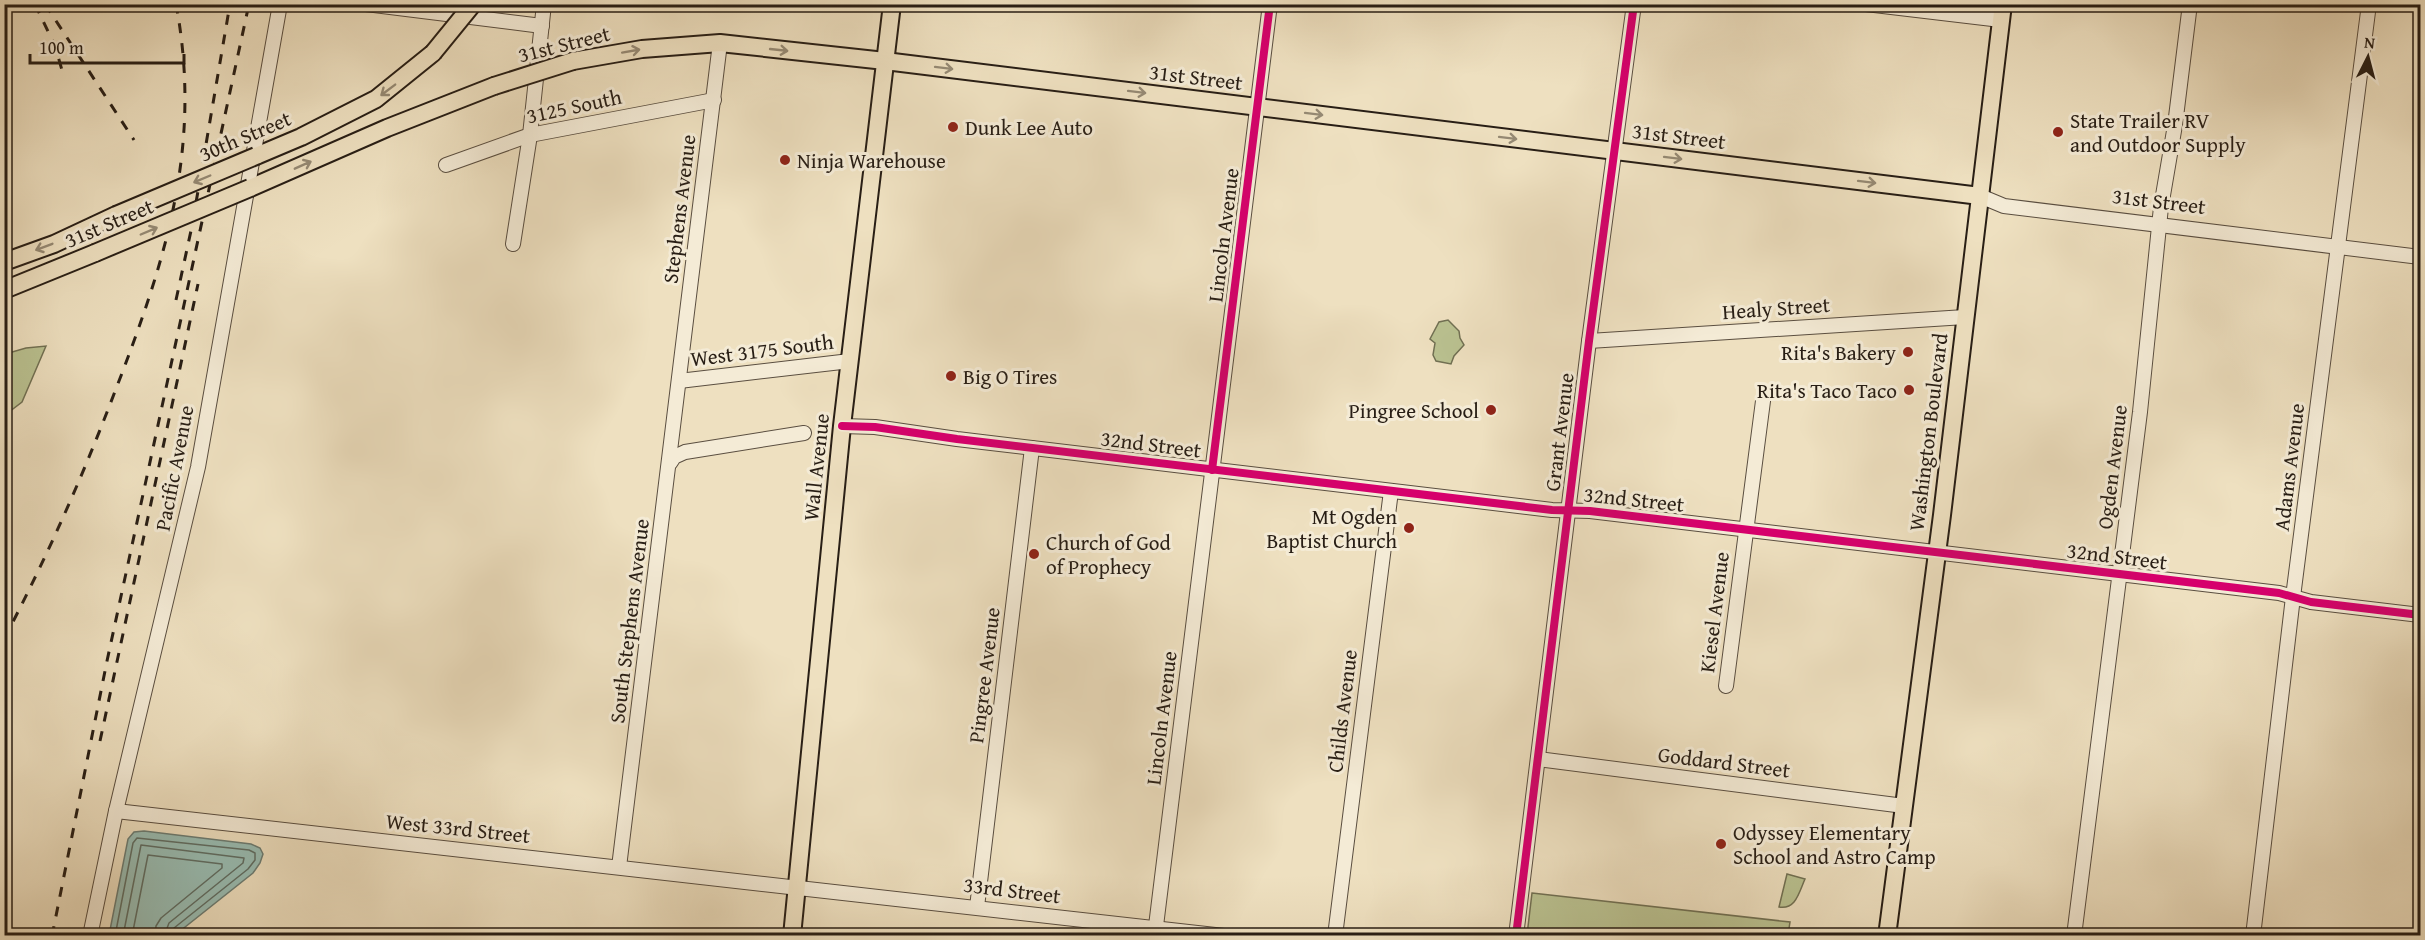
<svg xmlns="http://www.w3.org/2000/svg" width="2425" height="940" font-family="'Gentium Book Plus',serif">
<rect width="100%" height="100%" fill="#eee0c0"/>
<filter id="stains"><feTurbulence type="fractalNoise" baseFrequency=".00333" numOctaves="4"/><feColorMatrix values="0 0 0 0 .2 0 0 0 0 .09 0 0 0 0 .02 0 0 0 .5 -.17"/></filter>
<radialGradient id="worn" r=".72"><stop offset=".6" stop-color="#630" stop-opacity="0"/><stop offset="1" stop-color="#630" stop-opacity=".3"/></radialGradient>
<g fill="#bac291" stroke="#717053" stroke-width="1.5">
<path d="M1448 320 1459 331 1460 338 1464 345 1454 356 1451 364 1436 361 1433 355 1435 343 1430 339 1439 322Z"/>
<path d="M46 346 22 402 5 415V354L26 348Z"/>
<path d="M1787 874 1805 879C1799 892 1796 910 1779 907Z"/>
<path d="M1532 893 1790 922 1788 935H1527Z"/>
</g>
<path fill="#99bdb3" stroke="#6c7d74" stroke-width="1.5" d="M144 831 251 844 260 848 263 854 260 863 253 873 175 935H109L128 839 134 832Z"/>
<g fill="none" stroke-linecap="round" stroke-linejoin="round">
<g stroke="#606e64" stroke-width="1.5">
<path d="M115 936 133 843 137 838 249 850 255 853V860L248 869 174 928 171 936"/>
<path d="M123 936 141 845 244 858 243 863 169 923 164 936"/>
<path d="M132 936 148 855 222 864V868L161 918 156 926 155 936"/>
</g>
<defs>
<g id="minor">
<path d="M366 4 542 26"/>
<path d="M1866 4 2001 20"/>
<path d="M446 165 530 135 714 100"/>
<path d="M1980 196 2004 206 2420 257"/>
<path d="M513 244 530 135 544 4"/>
<path d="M1589 341 1965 317"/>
<path d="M679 381 850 361"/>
<path d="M842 426 875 427 957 439 1552 510 1590 511 2279 593 2311 602 2420 615"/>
<path d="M670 463 674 457 685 452 804 433"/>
<path d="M1726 686 1763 401"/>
<path d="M1538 759 1904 806"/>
<path d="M116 811 1224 936"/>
<path d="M619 867 720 43"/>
<path d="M977 907 1032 448"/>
<path d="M1155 934 1270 4"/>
<path d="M90 936 116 811 198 467 280 4"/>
<path d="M1335 936 1391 491"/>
<path d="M1516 936 1589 341 1634 4"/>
<path d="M2074 936 2140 412 2161 207 2175 125 2190 4"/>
<path d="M2253 936 2293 597 2369 4"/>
</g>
<g id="major">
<path d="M573 61 642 49 720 43 885 61 1980 196"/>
<path d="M256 156 301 137 376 99 433 53"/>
<path d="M250 188 387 128 494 86"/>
<path d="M4 262 54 244 116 215"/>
<path d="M4 290 95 253"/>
<path d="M792 936 842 426 892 4"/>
<path d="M1887 936 1942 515 2003 4"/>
</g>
</defs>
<use href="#minor" stroke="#5a4e40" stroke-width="16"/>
<use href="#major" stroke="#281e15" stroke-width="20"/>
<use href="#minor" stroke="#f4ebd6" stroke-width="14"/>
<use href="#major" stroke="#eee0c0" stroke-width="16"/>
<g stroke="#281e15" stroke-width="3" stroke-dasharray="10 10" stroke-linecap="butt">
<path d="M35 4 55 46 64 77"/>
<path d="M45 4 134 140"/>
<path d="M176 300 192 226 230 4"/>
<path d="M4 639C46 559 82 478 114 394 165 262 203 148 176 4"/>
<path d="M100 741 198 284"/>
<path d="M52 936 107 661 249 4"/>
</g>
<defs>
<g id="major-bridge">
<path d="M433 53 473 4"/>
<path d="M494 86 573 61"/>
<path d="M116 215 256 156"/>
<path d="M95 253 250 188"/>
</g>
</defs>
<use href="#major-bridge" stroke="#281e15" stroke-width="20" stroke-linecap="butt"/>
<use href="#major-bridge" stroke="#eee0c0" stroke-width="16"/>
<defs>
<g id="cycleway">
<path d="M842 426 875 427 957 439 1552 510 1590 511 2279 593 2311 602 2420 615"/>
<path d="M1212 470 1270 4"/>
<path d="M1516 936 1589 341 1634 4"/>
</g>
</defs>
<use href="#cycleway" stroke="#f4ebd6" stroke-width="11"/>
<use href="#cycleway" stroke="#d6006c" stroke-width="8"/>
</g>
<defs><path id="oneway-shaft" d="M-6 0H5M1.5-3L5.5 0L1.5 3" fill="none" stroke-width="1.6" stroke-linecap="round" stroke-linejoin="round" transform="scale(1.5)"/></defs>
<g stroke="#958973">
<use href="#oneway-shaft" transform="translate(779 50) rotate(6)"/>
<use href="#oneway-shaft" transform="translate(631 51) rotate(-10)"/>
<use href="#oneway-shaft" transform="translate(944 68) rotate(7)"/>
<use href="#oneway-shaft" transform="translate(388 90) rotate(143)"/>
<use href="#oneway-shaft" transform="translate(1137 92) rotate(7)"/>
<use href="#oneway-shaft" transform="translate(1314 114) rotate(7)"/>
<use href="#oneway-shaft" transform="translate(1508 138) rotate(7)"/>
<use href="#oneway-shaft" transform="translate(1673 158) rotate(7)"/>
<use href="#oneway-shaft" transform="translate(303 165) rotate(-24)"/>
<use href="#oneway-shaft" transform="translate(202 179) rotate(157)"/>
<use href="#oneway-shaft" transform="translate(1867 182) rotate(7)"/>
<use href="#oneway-shaft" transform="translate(149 231) rotate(-23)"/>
<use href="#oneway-shaft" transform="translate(44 247) rotate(159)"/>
</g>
<g fill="#8f2418" stroke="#f4ebd6" stroke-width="2">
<circle cx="953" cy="127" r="6"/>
<circle cx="2058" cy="132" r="6"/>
<circle cx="785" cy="160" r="6"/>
<circle cx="1908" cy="352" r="6"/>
<circle cx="951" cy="376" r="6"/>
<circle cx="1909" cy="390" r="6"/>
<circle cx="1491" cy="410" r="6"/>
<circle cx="1409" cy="528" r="6"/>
<circle cx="1034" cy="554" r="6"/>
<circle cx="1721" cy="844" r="6"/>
</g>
<g text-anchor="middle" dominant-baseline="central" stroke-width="6" stroke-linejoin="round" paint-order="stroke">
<g font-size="21" fill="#281e15" stroke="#f4ebd6">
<text transform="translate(564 44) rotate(-14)">31st Street</text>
<text transform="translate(1196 77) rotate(7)">31st Street</text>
<text transform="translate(574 106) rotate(-12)">3125 South</text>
<text transform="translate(245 136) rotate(-23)">30th Street</text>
<text transform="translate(1679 136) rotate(7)">31st Street</text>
<text transform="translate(2159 201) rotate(7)">31st Street</text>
<text transform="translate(679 209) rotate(-83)">Stephens Avenue</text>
<text transform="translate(109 223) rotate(-23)">31st Street</text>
<text transform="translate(1223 235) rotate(-83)">Lincoln Avenue</text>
<text transform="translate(1776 308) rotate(-4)">Healy Street</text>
<text transform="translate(762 350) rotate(-7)">West 3175 South</text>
<text transform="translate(1559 432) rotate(-83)">Grant Avenue</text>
<text transform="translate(1928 432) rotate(-83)">Washington Boulevard</text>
<text transform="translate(1151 444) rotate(7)">32nd Street</text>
<text transform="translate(816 467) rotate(-84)">Wall Avenue</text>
<text transform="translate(2112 467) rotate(-83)">Ogden Avenue</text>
<text transform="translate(2289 467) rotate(-83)">Adams Avenue</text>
<text transform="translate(174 468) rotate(-79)">Pacific Avenue</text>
<text transform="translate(1634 499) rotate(6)">32nd Street</text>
<text transform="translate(2117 556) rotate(7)">32nd Street</text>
<text transform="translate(1714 612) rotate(-83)">Kiesel Avenue</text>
<text transform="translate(629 621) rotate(-83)">South Stephens Avenue</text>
<text transform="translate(984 675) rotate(-83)">Pingree Avenue</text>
<text transform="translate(1342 711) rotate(-83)">Childs Avenue</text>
<text transform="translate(1161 718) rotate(-83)">Lincoln Avenue</text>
<text transform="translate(1724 762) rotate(7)">Goddard Street</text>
<text transform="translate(458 828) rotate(6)">West 33rd Street</text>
<text transform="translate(1012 890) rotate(7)">33rd Street</text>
</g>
<g font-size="21" fill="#281e15" stroke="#f4ebd6" text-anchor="start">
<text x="2070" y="120">State Trailer RV<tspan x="2070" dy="24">and Outdoor Supply</tspan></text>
<text x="965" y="127">Dunk Lee Auto</text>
<text x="797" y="160">Ninja Warehouse</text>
<text x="1896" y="352" text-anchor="end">Rita's Bakery</text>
<text x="963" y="376">Big O Tires</text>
<text x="1897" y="390" text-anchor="end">Rita's Taco Taco</text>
<text x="1479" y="410" text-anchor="end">Pingree School</text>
<text x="1397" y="516" text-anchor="end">Mt Ogden<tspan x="1397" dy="24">Baptist Church</tspan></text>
<text x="1046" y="542">Church of God<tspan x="1046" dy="24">of Prophecy</tspan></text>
<text x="1733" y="832">Odyssey Elementary<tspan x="1733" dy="24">School and Astro Camp</tspan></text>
</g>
</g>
<rect width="2425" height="940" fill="none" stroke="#eee0c0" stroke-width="24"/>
<rect x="6" y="6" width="2413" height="928" fill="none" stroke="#281e15" stroke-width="3"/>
<rect x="12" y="12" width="2401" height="916" fill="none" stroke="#281e15" stroke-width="1.5"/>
<g transform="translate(2368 57) rotate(6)" stroke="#f4ebd6" stroke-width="4.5" paint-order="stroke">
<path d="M0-4.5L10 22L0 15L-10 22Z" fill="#281e15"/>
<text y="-9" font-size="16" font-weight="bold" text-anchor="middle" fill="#281e15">N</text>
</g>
<path d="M30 54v9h154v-9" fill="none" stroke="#281e15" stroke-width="3"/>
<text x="39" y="54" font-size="18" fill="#281e15" stroke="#f4ebd6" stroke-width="4.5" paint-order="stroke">100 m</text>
<rect width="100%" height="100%" filter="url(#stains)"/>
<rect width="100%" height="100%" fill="url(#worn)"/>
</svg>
